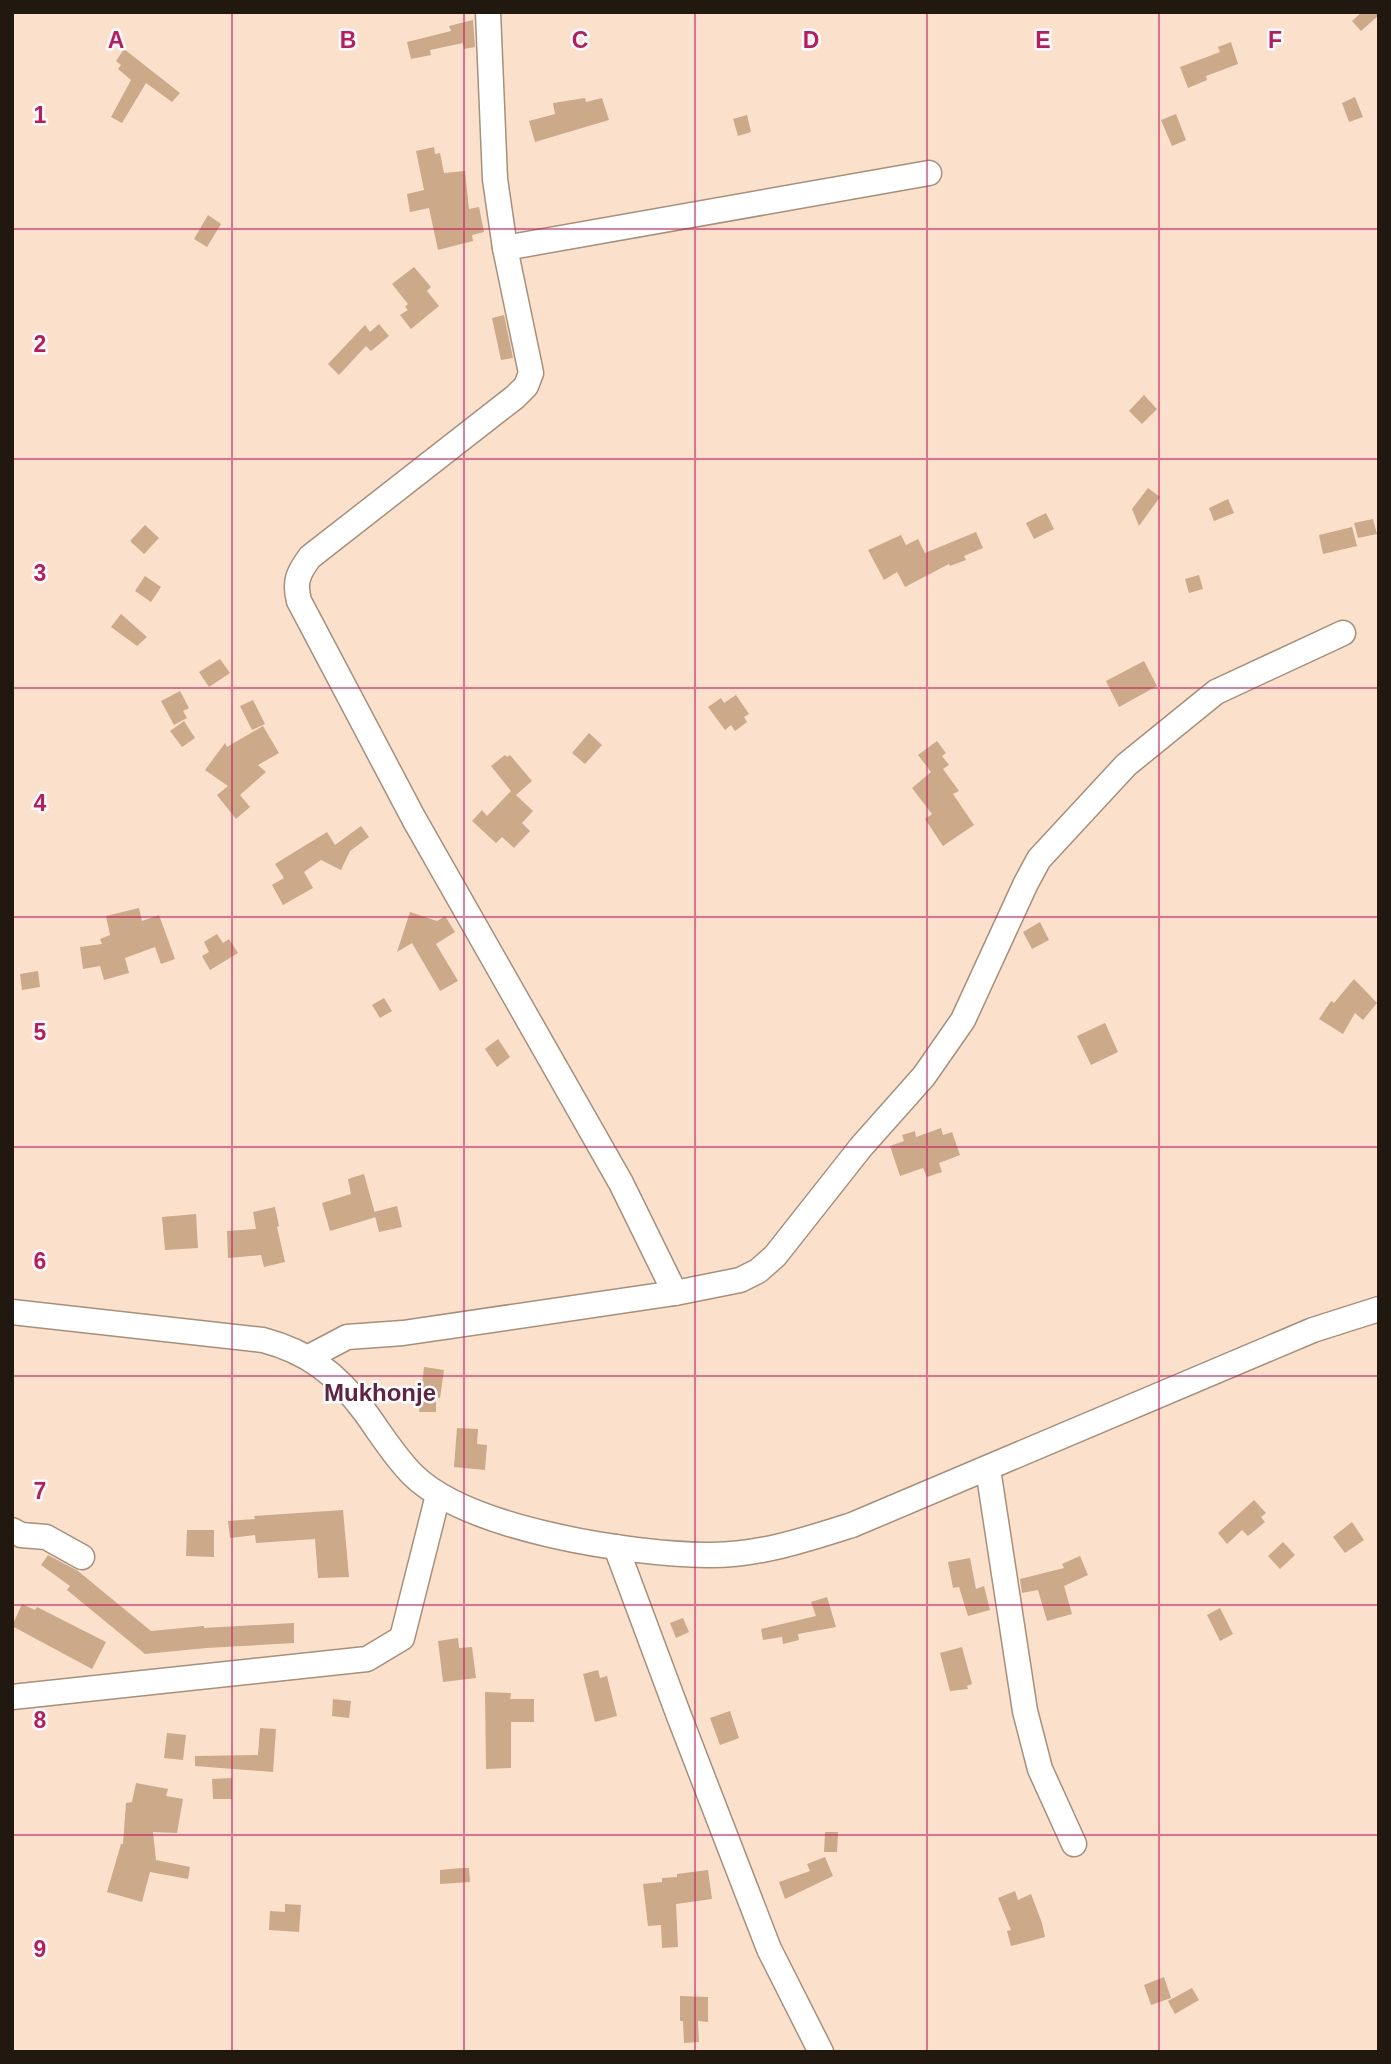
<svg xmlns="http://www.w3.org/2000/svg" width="1391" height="2064" font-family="Helvetica,sans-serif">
<rect width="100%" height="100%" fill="#fbe1cb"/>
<g fill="#cba989">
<path d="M1362 12H1379V15L1361 31 1352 21Z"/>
<path d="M473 20 475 47 464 49 463 43 430 50 431 55 411 59 407 42 451 31 449 26Z"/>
<path d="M1231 42 1238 64 1206 76 1207 80 1188 88 1180 67 1220 52 1218 47Z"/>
<path d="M124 49 180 93 172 102 146 83 122 123 111 117 131 80 118 69 121 65 116 61Z"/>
<path d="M1355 97 1363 117 1349 122 1342 103Z"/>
<path d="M585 98 586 102 602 98 609 120 535 142 529 121 555 114 553 103Z"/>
<path d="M1176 114 1186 140 1172 146 1161 120Z"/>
<path d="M747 115 751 132 738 136 733 119Z"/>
<path d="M434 147 435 154 440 153 444 173 465 171 469 209 479 207 484 232 472 235 473 241 438 250 429 208 410 212 407 194 424 190 416 151Z"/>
<path d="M208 215 221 224 207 247 194 239Z"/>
<path d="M414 267 431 287 427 291 439 306 411 329 400 315 408 310 405 307 408 304 392 284Z"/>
<path d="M504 315 513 358 501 360 492 318Z"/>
<path d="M379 324 389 336 371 351 366 346 339 375 328 364 365 325 370 332Z"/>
<path d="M1144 395 1157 409 1142 424 1129 411Z"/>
<path d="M1148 488 1160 497 1139 526 1132 509Z"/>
<path d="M1228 499 1234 513 1214 521 1209 508Z"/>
<path d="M1046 513 1054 529 1034 539 1026 523Z"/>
<path d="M1373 519 1377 534 1358 538 1354 523Z"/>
<path d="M145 525 159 538 144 554 130 541Z"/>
<path d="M1352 527 1357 546 1323 554 1319 535Z"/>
<path d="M976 532 983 548 964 556 966 560 950 566 949 564 905 587 897 572 884 580 868 550 901 535 906 545 918 539 925 553Z"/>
<path d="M1199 575 1203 589 1189 593 1185 579Z"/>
<path d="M145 576 161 587 151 602 135 591Z"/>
<path d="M121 614 147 637 137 646 111 627Z"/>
<path d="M220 659 230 673 209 687 199 672Z"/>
<path d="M1144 661 1157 686 1119 707 1106 681Z"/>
<path d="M180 691 189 708 183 711 187 718 174 725 161 701Z"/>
<path d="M736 695 749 714 744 717 747 722 735 731 731 725 725 730 708 707 721 698 724 703Z"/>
<path d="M253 700 265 724 252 730 240 706Z"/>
<path d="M184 721 195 738 182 747 170 731Z"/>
<path d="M263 726 279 753 258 765 266 772 240 795 250 807 236 819 217 795 228 786 205 770 225 743 227 747Z"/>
<path d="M589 733 602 745 585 764 572 753Z"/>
<path d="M937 741 946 753 942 756 949 765 943 769 959 791 953 794 974 825 943 846 925 819 932 814 912 788 931 772 918 755Z"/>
<path d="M505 755 507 757 510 755 532 781 516 795 533 811 522 823 530 831 514 848 502 837 496 843 472 821 482 810 487 816 511 791 491 766Z"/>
<path d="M361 826 369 837 350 851 341 870 321 860 304 872 313 888 283 905 272 885 284 878 275 864 327 832 335 845Z"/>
<path d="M139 908 142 921 159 915 175 959 161 964 155 947 125 958 129 973 104 980 100 966 83 969 80 947 102 944 100 939 110 935 106 916Z"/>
<path d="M410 912 437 921 445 916 455 932 436 944 458 981 440 991 412 943 397 952Z"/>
<path d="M1040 922 1049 940 1032 949 1023 932Z"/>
<path d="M217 934 223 943 229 939 238 953 210 970 202 956 209 952 204 942Z"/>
<path d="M38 971 40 987 22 990 20 974Z"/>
<path d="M1354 979 1377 1003 1363 1020 1355 1013 1343 1034 1319 1019 1331 1001 1334 1003Z"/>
<path d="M384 998 392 1011 380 1018 372 1005Z"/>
<path d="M1105 1023 1118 1052 1091 1065 1077 1036Z"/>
<path d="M498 1039 510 1057 497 1067 485 1049Z"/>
<path d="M941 1128 943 1135 952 1132 960 1155 939 1163 942 1172 927 1177 923 1168 900 1176 890 1146 904 1141 902 1135 915 1131 916 1137Z"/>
<path d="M364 1174 376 1217 330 1231 322 1203 351 1194 348 1179Z"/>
<path d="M397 1206 402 1227 379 1232 374 1212Z"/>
<path d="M275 1207 279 1226 277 1227 285 1262 264 1267 261 1255 228 1258 227 1231 256 1229 253 1212Z"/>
<path d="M196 1214 198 1248 165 1250 162 1217Z"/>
<path d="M424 1367 444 1370 440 1398 436 1397V1412H419Z"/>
<path d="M457 1428 478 1429 477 1444 487 1445 485 1470 454 1467Z"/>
<path d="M1254 1500 1266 1513 1261 1517 1265 1522 1248 1536 1242 1530 1227 1544 1218 1533Z"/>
<path d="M343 1510 349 1577 318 1578 315 1539 256 1543 255 1535 230 1538 228 1521 255 1519 254 1516Z"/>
<path d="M1352 1522 1364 1540 1345 1553 1333 1537Z"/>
<path d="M187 1530H214V1557L186 1556Z"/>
<path d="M1283 1542 1295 1555 1280 1569 1268 1556Z"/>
<path d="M48 1555 78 1571 151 1631 204 1626V1628L294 1623V1643L206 1648 145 1654 67 1590 70 1586 41 1565Z"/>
<path d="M1080 1556 1088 1575 1064 1586 1072 1614 1047 1621 1038 1590 1022 1593 1020 1579 1064 1568 1062 1564Z"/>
<path d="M970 1558 976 1589 984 1586 990 1610 968 1616 959 1587 953 1588 948 1562Z"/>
<path d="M827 1597 836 1627 798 1634 799 1640 783 1644 782 1637 763 1640 761 1629 816 1616 811 1602Z"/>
<path d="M22 1604 35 1610 37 1607 106 1642 92 1669 12 1626Z"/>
<path d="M1220 1608 1233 1634 1220 1641 1207 1615Z"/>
<path d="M683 1618 689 1632 676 1638 670 1623Z"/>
<path d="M458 1638 459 1648 472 1647 476 1678 443 1682 438 1641Z"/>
<path d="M962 1647 972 1684 967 1686 968 1689 950 1691 940 1653Z"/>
<path d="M598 1670 600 1678 607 1676 617 1716 595 1722 583 1674Z"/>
<path d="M485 1692 511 1693 510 1699H534V1722H511V1768L486 1769Z"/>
<path d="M333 1699 351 1701 349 1718 332 1716Z"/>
<path d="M730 1711 739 1738 720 1745 710 1718Z"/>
<path d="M260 1728 276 1729 273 1772 195 1766V1756L258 1755Z"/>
<path d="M167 1733 186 1735 183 1760 164 1758Z"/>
<path d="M232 1778V1799H213L212 1779Z"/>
<path d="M136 1783 168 1789 166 1796 183 1799 177 1833 153 1832 156 1860 190 1867 188 1879 150 1872 142 1902 107 1892 121 1844H123L126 1803 132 1802Z"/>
<path d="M825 1832H838L837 1852H824Z"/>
<path d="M825 1857 833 1876 785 1899 779 1882 810 1871 807 1864Z"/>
<path d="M461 1868H469L470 1882 440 1884V1870Z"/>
<path d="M708 1870 712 1899 676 1904 678 1947 662 1948 661 1925 648 1926 643 1884 662 1882V1878L677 1877V1874Z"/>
<path d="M1015 1891 1018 1900 1031 1894 1042 1923 1045 1937 1011 1946 1007 1931 1011 1930 998 1898Z"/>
<path d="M285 1904 301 1905 299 1932 269 1930 270 1911 285 1912Z"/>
<path d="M1164 1977 1171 1998 1151 2005 1144 1985Z"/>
<path d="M1192 1988 1199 2000 1175 2014 1168 2001Z"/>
<path d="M680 1996 708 1997V2022L698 2021 699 2042 684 2043 683 2021H680Z"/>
</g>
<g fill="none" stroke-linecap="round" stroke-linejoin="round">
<defs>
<g id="minor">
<path d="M488 12 495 179 505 248 531 373 526 386 515 397 310 557C298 573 294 582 299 601L414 819 621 1183 675 1293"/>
<path d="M505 248 929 173"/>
<path d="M12 1312 263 1340C308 1352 337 1374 365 1412 381 1434 394 1456 413 1475 469 1530 630 1554 707 1555 757 1556 805 1540 852 1525L1313 1330 1379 1309"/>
<path d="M309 1357 347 1337 403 1333 675 1293 740 1280 758 1271 775 1256 861 1147 924 1076 963 1020 1026 883 1039 859 1126 765 1216 692 1343 633"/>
<path d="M988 1469 1025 1711 1040 1769 1074 1844"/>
<path d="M12 1530 21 1535 46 1537 82 1557"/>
<path d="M616 1547 679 1716 769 1949 821 2052"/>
<path d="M12 1697 367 1659 402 1638 438 1495"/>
</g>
</defs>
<use href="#minor" stroke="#a78f7a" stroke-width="27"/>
<use href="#minor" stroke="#fff" stroke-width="24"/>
</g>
<path fill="none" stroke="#c2185b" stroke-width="2" stroke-opacity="0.55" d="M232 12V2052M464 12V2052M695 12V2052M927 12V2052M1159 12V2052M12 229H1379M12 459H1379M12 688H1379M12 917H1379M12 1147H1379M12 1376H1379M12 1605H1379M12 1835H1379"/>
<g text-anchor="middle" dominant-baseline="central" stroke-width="5" stroke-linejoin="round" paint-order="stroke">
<g font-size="24" font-weight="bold" fill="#622241" stroke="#fff">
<text x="380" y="1392">Mukhonje</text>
</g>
</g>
<g font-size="23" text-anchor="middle" font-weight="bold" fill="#c2185b" stroke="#fff" stroke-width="5" stroke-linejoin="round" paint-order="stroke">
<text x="116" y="48">A</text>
<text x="348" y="48">B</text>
<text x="580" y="48">C</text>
<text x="811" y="48">D</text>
<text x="1043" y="48">E</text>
<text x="1275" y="48">F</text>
<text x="40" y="123">1</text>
<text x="40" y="352">2</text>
<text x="40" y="581">3</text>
<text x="40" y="811">4</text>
<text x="40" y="1040">5</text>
<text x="40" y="1269">6</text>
<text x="40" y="1499">7</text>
<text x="40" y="1728">8</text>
<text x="40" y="1957">9</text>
</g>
<rect width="1391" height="2064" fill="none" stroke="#211810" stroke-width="28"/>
</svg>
